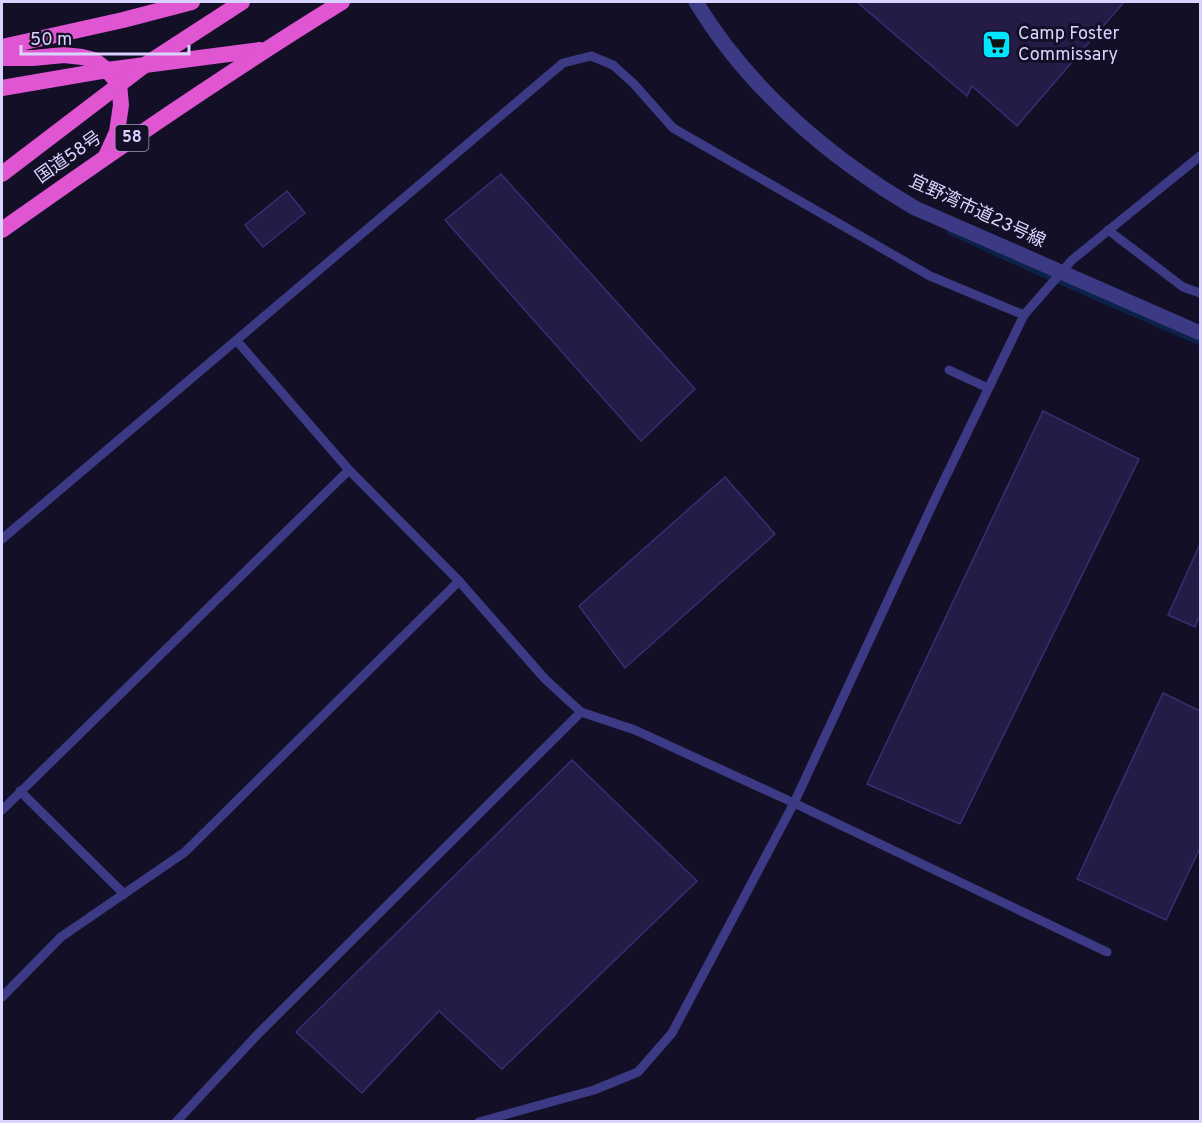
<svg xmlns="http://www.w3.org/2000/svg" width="1202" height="1123" font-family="Overpass,'Noto Sans JP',sans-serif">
<rect width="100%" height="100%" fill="#130f26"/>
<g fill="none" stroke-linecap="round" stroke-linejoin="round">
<path stroke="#0c2248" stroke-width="7" d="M950 231 1001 255 1200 342"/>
</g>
<g fill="#241b47" stroke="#3b2d73" stroke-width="1.5">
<path d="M857 2H1124L1017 126 972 86 967 96Z"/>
<path d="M501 174 695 389 641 441 445 220Z"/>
<path d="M287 191 305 213 263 247 245 225Z"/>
<path d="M1043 411 1139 459 960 824 867 784Z"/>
<path d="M725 477 775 534 625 668 579 606Z"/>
<path d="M1200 544V617H1199L1195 627 1168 615Z"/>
<path d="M1163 693 1200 711V848L1166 920 1077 879Z"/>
<path d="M572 760 697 881 502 1069 439 1011 362 1093 296 1032Z"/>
</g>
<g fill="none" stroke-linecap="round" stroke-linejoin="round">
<g stroke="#3d3a85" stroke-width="9">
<path d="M1108 230 1183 287 1200 293"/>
<path d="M237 341 349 470 459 581 545 679 581 712 635 730 794 803 1107 952"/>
<path d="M949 370 988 388"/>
<path d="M2 539 563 63 591 56 613 65 634 84 673 128 930 276 1024 315"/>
<path d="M20 791 124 894"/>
<path d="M2 810 349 470"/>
<path d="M2 997 61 937 185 852 459 581"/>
<path d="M176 1122 258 1034 581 712"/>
<path d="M479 1122 594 1090 638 1072 672 1033 794 803 935 499 1024 315 1072 260 1200 156"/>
</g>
<path stroke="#3d3a85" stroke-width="15" d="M696 2C748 88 828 157 915 208"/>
<g stroke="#e055d1" stroke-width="16">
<path d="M2 47 123 20 192 2"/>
<path d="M2 58H33L64 55 82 57 94 60 107 70 119 84 121 105 117 132 106 156"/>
<path d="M2 88 107 70 260 50"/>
<path d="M2 174 145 65 242 2"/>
<path d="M2 230C113 151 225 74 342 2"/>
</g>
<path stroke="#3d3a85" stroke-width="15" d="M915 208 1200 333"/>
</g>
<defs>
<symbol id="supermarket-square" viewBox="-11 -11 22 22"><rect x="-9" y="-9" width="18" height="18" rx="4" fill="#00e5ff" stroke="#130f26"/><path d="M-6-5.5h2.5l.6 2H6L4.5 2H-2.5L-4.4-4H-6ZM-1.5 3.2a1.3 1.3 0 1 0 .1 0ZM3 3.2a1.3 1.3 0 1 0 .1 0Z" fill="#111"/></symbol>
</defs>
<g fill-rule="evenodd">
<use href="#supermarket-square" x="980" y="28" width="33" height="33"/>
</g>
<g text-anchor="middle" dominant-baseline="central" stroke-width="6" stroke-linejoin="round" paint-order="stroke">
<rect fill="#130f26" stroke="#9e99be" stroke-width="1.5" x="115.5" y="125" width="33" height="26" rx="4.5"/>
<g font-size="16" font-weight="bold" fill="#d9d4ff">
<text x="132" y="138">58</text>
</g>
<g font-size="18" fill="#d9d4ff" stroke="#130f26" text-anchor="start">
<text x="1018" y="34">Camp Foster<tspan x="1018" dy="21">Commissary</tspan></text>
</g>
<g font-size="18" fill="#d9d4ff" stroke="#130f26">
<text transform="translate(69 158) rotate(-35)">国道58号</text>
<text transform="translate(977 212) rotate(25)">宜野湾市道23号線</text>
</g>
</g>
<rect width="1202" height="1123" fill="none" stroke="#d9d4ff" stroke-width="6"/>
<path d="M21 45v9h168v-9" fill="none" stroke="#d9d4ff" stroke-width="3"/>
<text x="30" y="45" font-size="18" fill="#d9d4ff" stroke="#130f26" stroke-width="4.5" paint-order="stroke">50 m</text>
</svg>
